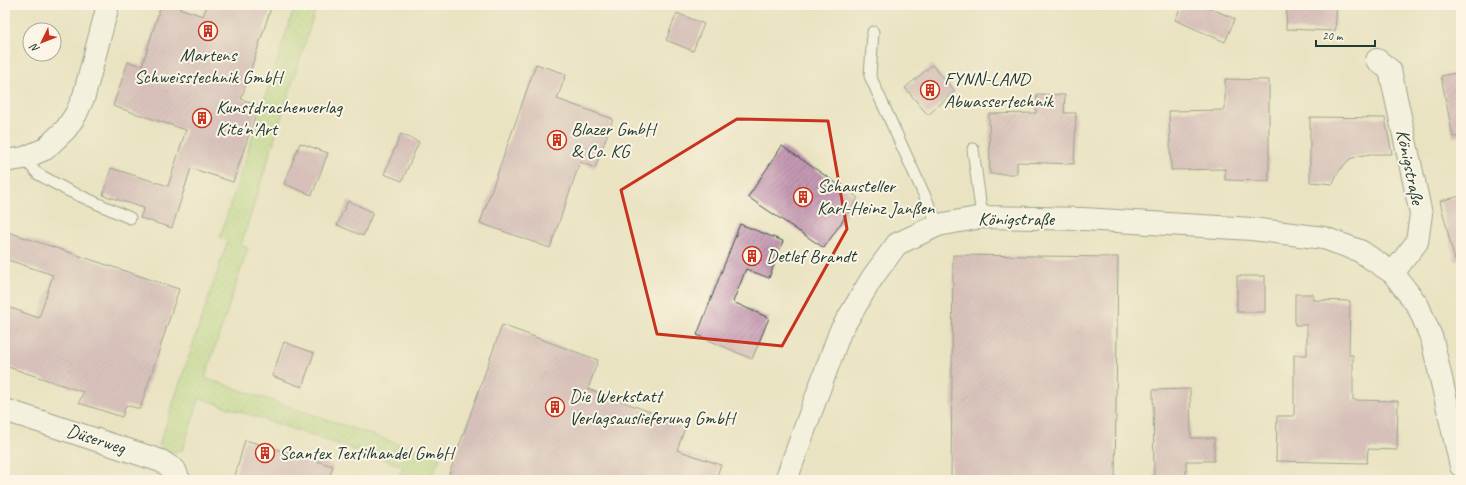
<svg xmlns="http://www.w3.org/2000/svg" width="1466" height="485" font-family="Caveat,sans-serif">
<defs>
<pattern id="grass-dots" width="8" height="8" patternUnits="userSpaceOnUse"><rect width="8" height="8" fill="#b3d882"/><path d="M2 2h.1M6 6h.1" fill="none" stroke="#9aba71" stroke-width="1.8" stroke-linecap="round"/></pattern>
<pattern id="building-hatch" width="6" height="6" patternUnits="userSpaceOnUse"><rect width="6" height="6" fill="#c598b2"/><path d="M-1 1l2-2M0 6l6-6M5 7l2-2" fill="none" stroke="#9f7d92"/></pattern>
</defs>
<rect width="100%" height="100%" fill="#fcf5e5"/>
<filter id="ink" filterUnits="userSpaceOnUse"><feTurbulence type="fractalNoise" baseFrequency=".025" numOctaves="2"/><feDisplacementMap in="SourceGraphic" scale="8" xChannelSelector="R" yChannelSelector="G"/><feConvolveMatrix kernelMatrix="1 2 1 2 8 2 1 2 1" color-interpolation-filters="sRGB"/></filter>
<filter id="wash" filterUnits="userSpaceOnUse"><feTurbulence type="fractalNoise" baseFrequency=".012" numOctaves="4" result="noise"/><feDisplacementMap in="SourceGraphic" scale="16" xChannelSelector="R" yChannelSelector="G"/><feGaussianBlur stdDeviation="0.9" result="paint"/><feColorMatrix in="noise" values="0 0 0 0 0 0 0 0 0 0 0 0 0 0 0 0 0 1.4 0 .05"/><feComposite in="paint" operator="in"/></filter>
<g filter="url(#wash)">
<rect width="100%" height="100%" fill="#eae3c2"/>
<path fill="url(#grass-dots)" stroke="#698a5b" d="M295 5H317L241 245 248 248 205 378 440 458 430 480H397L403 466 200 398 182 451 169 452 159 445 228 240 220 237Z"/>
<g id="blocks">
<g fill="url(#building-hatch)">
<path d="M161 5H170L203 16 207 5H272L241 99 259 105 233 182 191 168 172 228 140 218 144 208 103 195 111 168 168 186 186 130 113 106 128 62 142 66Z"/>
<path d="M1182 5H1203L1235 19 1225 42 1175 20Z"/>
<path d="M1287 5H1337L1335 31 1286 29Z"/>
<path d="M677 13 704 24 693 51 666 40Z"/>
<path d="M536 64 566 74 557 99 613 119 595 168 580 162 550 248 480 223Z"/>
<path d="M932 65 955 91 928 115 905 88Z"/>
<path d="M1461 72V136L1453 137 1441 76Z"/>
<path d="M1225 79 1269 80V181L1225 180V169L1171 170 1169 111 1225 110Z"/>
<path d="M1037 94 1065 95 1064 113H1076L1074 164 1017 162V174H990L989 114 1036 113Z"/>
<path d="M1310 117 1385 118 1392 154H1370L1359 156 1350 159 1343 166 1337 174 1333 184 1310 182Z"/>
<path d="M401 134 419 142 402 181 384 174Z"/>
<path d="M300 143 328 153 312 195 284 184Z"/>
<path d="M782 146 858 198 824 248 748 197Z"/>
<path d="M1461 196V260L1455 261 1440 201Z"/>
<path d="M348 201 373 212 363 236 337 225Z"/>
<path d="M740 224 783 241 769 278 746 269 733 302 769 318 752 359 697 335Z"/>
<path d="M5 231 179 289 140 409 126 405 122 417 79 403 83 392 5 366V306L39 318 53 275 5 259Z"/>
<path d="M953 255 1118 257 1115 480H951Z"/>
<rect x="1237" y="276" width="28" height="36"/>
<path d="M1295 294H1313V300L1350 301 1349 355H1353V400L1398 401 1397 450 1368 449 1367 463 1276 461 1277 416H1294V355H1307V325H1295Z"/>
<path d="M502 325 598 360 588 389 686 425 677 450 721 465 715 480H447Z"/>
<path d="M284 342 314 353 302 387 272 376Z"/>
<path d="M1190 389 1191 438H1214V461H1186V480H1154L1153 390Z"/>
<path d="M245 440 333 466 329 480H234Z"/>
</g>
</g>
</g>
<g filter="url(#ink)">
<use href="#blocks" fill-opacity="0" stroke="#3d5649" stroke-width="1"/>
<g fill="none" stroke-linecap="round" stroke-linejoin="round">
<defs>
<g id="service">
<path d="M873 32 870 76 938 225"/>
<path d="M973 149 982 217"/>
<path d="M24 158 38 174 67 190 130 218"/>
</g>
<g id="minor">
<path d="M1377 60 1390 70 1421 214 1417 242 1393 273"/>
<path d="M5 161 24 158 45 149 66 129 76 114 84 96 108 5"/>
<path d="M5 410 161 461 175 470 179 480"/>
<path d="M786 480 840 332 872 278 897 244 938 225 982 217 1083 219 1252 229 1324 238 1360 251 1393 273 1418 306 1432 339 1461 466"/>
</g>
</defs>
<use href="#service" stroke="#3d5649" stroke-width="13"/>
<use href="#minor" stroke="#3d5649" stroke-width="24"/>
<use href="#service" stroke="#fff" stroke-width="11"/>
<use href="#minor" stroke="#fff" stroke-width="22"/>
</g>
</g>
<path d="M0 0H1466V485H0ZM737 119 828 121 847 229 782 346 657 334 621 190Z" fill="#eae3c2" fill-opacity=".55" fill-rule="evenodd"/>
<path fill="none" stroke="#c8321e" stroke-width="3" stroke-linejoin="round" d="M737 119 828 121 847 229 782 346 657 334 621 190Z"/>
<defs>
<symbol id="building-ring" viewBox="-11 -11 22 22"><circle r="9.5" fill="#fcf5e5" stroke="#c8321e" stroke-width="1.5"/><path d="M-4-6H4V6H1V3H-1V6H-4ZM-2.5-4.3h1.7v1.8h-1.7ZM.8-4.3h1.7v1.8H.8ZM-2.5-1h1.7V.8h-1.7ZM.8-1h1.7V.8H.8Z" fill="#c8321e"/></symbol>
</defs>
<g fill-rule="evenodd">
<use href="#building-ring" x="197" y="20" width="22" height="22"/>
<use href="#building-ring" x="919" y="79" width="22" height="22"/>
<use href="#building-ring" x="191" y="107" width="22" height="22"/>
<use href="#building-ring" x="546" y="129" width="22" height="22"/>
<use href="#building-ring" x="792" y="186" width="22" height="22"/>
<use href="#building-ring" x="741" y="245" width="22" height="22"/>
<use href="#building-ring" x="544" y="396" width="22" height="22"/>
<use href="#building-ring" x="254" y="442" width="22" height="22"/>
</g>
<g text-anchor="middle" dominant-baseline="central" stroke-width="4" stroke-linejoin="round" paint-order="stroke">
<g font-size="19" fill="#1f3d34" stroke="#fcf5e5" text-anchor="start">
<text x="208" y="55" text-anchor="middle">Martens<tspan x="208" dy="22">Schweisstechnik GmbH</tspan></text>
<text x="944" y="79">FYNN-LAND<tspan x="944" dy="22">Abwassertechnik</tspan></text>
<text x="216" y="107">Kunstdrachenverlag<tspan x="216" dy="22">Kite'n'Art</tspan></text>
<text x="571" y="129">Blazer GmbH<tspan x="571" dy="22">&amp; Co. KG</tspan></text>
<text x="817" y="186">Schausteller<tspan x="817" dy="22">Karl-Heinz Janßen</tspan></text>
<text x="766" y="256">Detlef Brandt</text>
<text x="569" y="396">Die Werkstatt<tspan x="569" dy="22">Verlagsauslieferung GmbH</tspan></text>
<text x="279" y="453">Scantex Textilhandel GmbH</text>
</g>
<g font-size="19" fill="#1f3d34" stroke="#fcf5e5">
<text transform="translate(1410 167) rotate(78)">Königstraße</text>
<text x="1016" y="219">Königstraße</text>
<text transform="translate(96 439) rotate(18)">Düserweg</text>
</g>
</g>
<rect width="1466" height="485" fill="none" stroke="#fcf5e5" stroke-width="20"/>
<g transform="translate(42 42) rotate(227)"><circle r="19" fill="#fcf5e5" stroke="#a4ab9e"/>
<path d="M0-3L7 15L0 10L-7 15Z" fill="#c8321e"/>
<text y="-6" font-size="11" font-weight="bold" text-anchor="middle" fill="#1f3d34">N</text>
</g>
<path d="M1316 40v6h59v-6" fill="none" stroke="#1f3d34" stroke-width="2"/>
<text x="1322" y="40" font-size="12" fill="#1f3d34" stroke="#fcf5e5" stroke-width="3" paint-order="stroke">20 m</text>
</svg>
